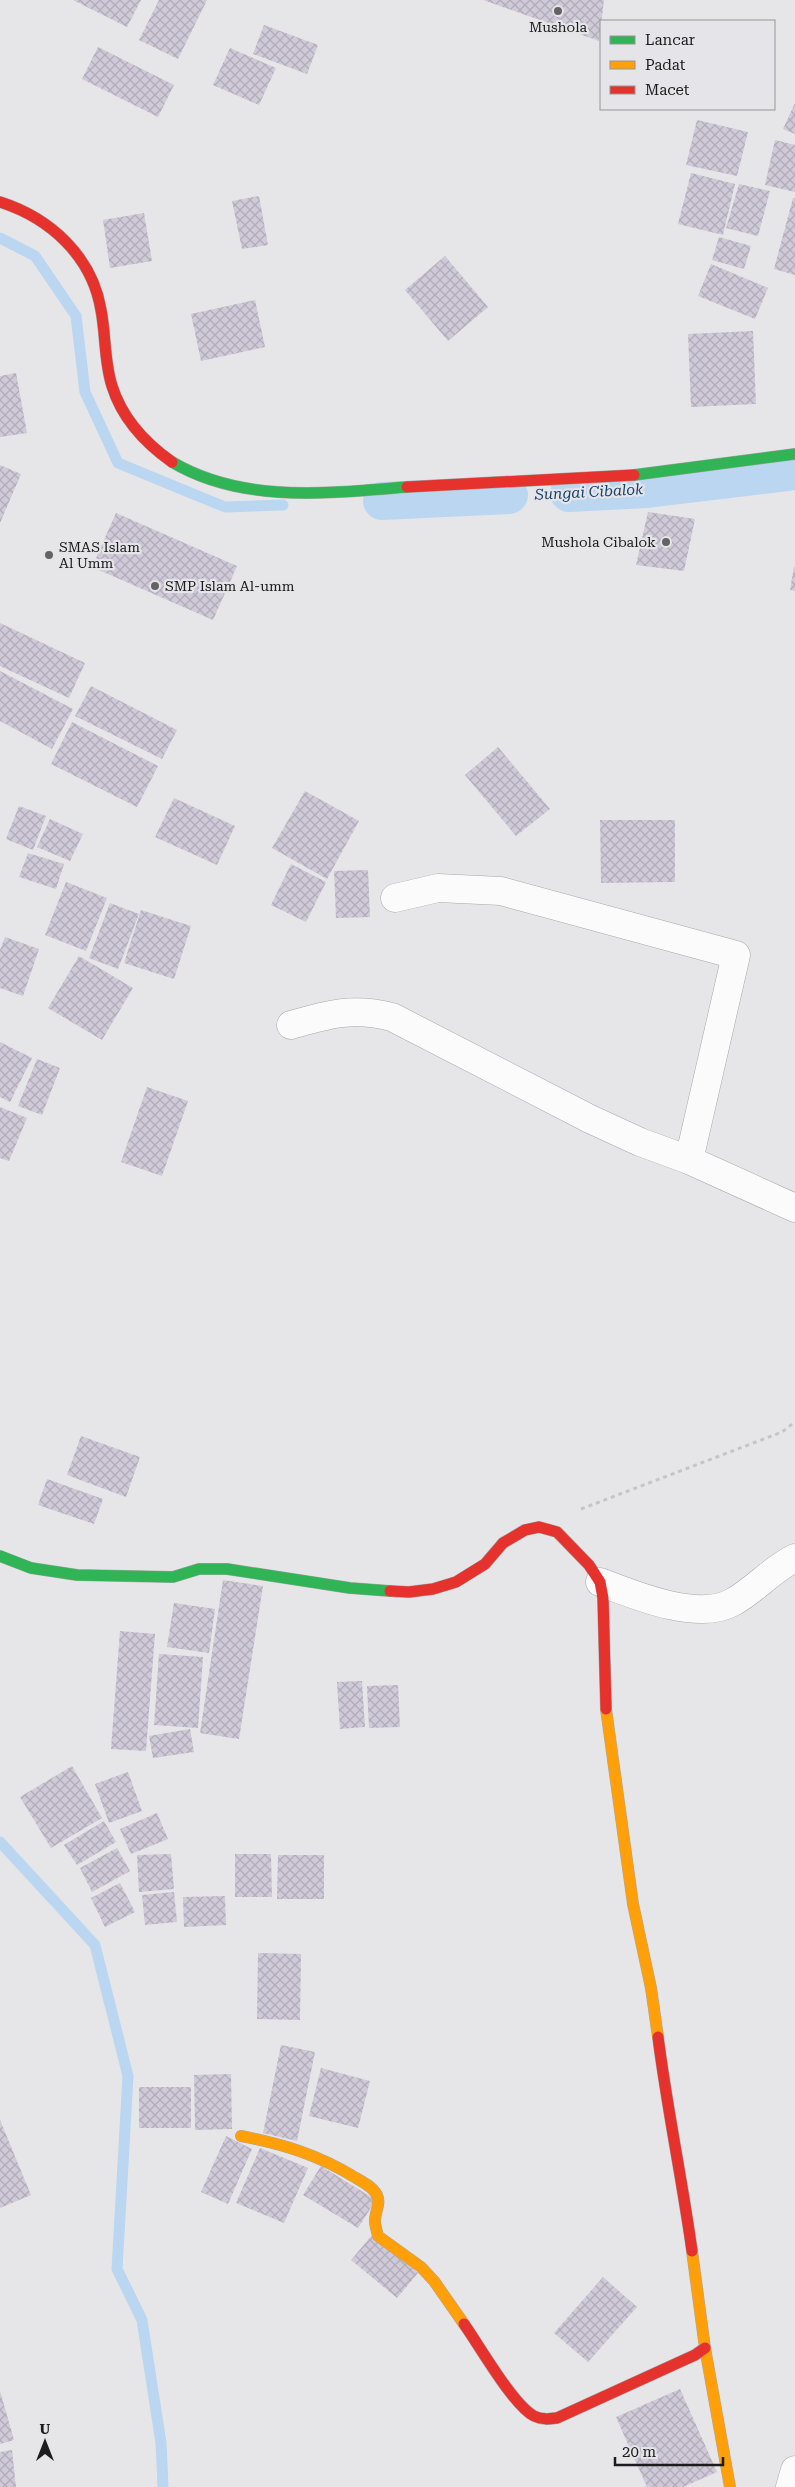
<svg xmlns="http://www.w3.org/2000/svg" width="795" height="2487" font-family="'Roboto Serif',serif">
<defs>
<pattern id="building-cross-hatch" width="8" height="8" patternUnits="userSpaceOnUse" patternTransform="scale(1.25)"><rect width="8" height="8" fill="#cfc9d8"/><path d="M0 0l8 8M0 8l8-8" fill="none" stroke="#b1acb9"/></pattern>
</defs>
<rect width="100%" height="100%" fill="#e6e6e8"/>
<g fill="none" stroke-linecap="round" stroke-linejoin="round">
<g stroke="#bbd6f0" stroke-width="11">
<path d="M0 238 35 256 76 316 85 392 118 463 225 507 283 505"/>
<path d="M0 1842 95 1945 128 2076 117 2269 142 2320 161 2443 163 2487"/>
</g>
<g stroke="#bbd6f0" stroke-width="38">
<path d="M569 493 647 489 795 471"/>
<path d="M382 501 509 495"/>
</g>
</g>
<g fill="url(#building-cross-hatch)">
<path d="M73 0H141L127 27Z"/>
<path d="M159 0H207L178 59 139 40Z"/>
<path d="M483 0H604L599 41Z"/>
<path d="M264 25 318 45 307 74 253 54Z"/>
<path d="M98 47 174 85 158 117 82 79Z"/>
<path d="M230 48 276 68 259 105 213 85Z"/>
<path d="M795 103V134L783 129Z"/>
<path d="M697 120 748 132 737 176 686 165Z"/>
<path d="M775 140 795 145V192L765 185Z"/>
<path d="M691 173 735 184 723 235 678 224Z"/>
<path d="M739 184 770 191 758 236 726 228Z"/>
<path d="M259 196 268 245 242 249 232 201Z"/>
<path d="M793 198H795V275L774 269Z"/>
<path d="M144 213 152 261 110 268 103 220Z"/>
<path d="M719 237 751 246 744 269 712 260Z"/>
<path d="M445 256 488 307 448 341 405 290Z"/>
<path d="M711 264 768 288 755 319 698 296Z"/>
<path d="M255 300 265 347 201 361 191 314Z"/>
<path d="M753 331 756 404 691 407 688 334Z"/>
<path d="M16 373 27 433 0 437V376Z"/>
<path d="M0 465 21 474 0 523Z"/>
<path d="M648 512 695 519 684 571 636 565Z"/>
<path d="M116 513 237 566 213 620 92 567Z"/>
<path d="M794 567H795V591L790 590Z"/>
<path d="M0 623 85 663 69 698 0 666Z"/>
<path d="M0 671 73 709 52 749 0 721Z"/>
<path d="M91 686 177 730 162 759 75 716Z"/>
<path d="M72 722 158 766 137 807 51 764Z"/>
<path d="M498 747 550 809 516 836 465 775Z"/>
<path d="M305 791 359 821 327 879 272 848Z"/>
<path d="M174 798 235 826 217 865 155 837Z"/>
<path d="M19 806 46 816 33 850 6 839Z"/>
<path d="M50 819 83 834 70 861 37 847Z"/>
<path d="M600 820H675V882L601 883Z"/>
<path d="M28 853 64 864 56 889 19 877Z"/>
<path d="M291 864 326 882 306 922 271 905Z"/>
<path d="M368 870 370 917 336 918 334 871Z"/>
<path d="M66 882 107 898 86 951 45 935Z"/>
<path d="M110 903 139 914 118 969 89 958Z"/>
<path d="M141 910 191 926 174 979 124 963Z"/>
<path d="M5 937 39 949 23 996 0 988V950Z"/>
<path d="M79 956 133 988 102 1040 48 1008Z"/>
<path d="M0 1042 32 1058 10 1102 0 1097Z"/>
<path d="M37 1059 60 1068 42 1115 18 1106Z"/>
<path d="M147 1087 188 1101 162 1176 121 1162Z"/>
<path d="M0 1107 27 1118 9 1161 0 1158Z"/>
<path d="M81 1436 140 1457 126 1497 67 1475Z"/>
<path d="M47 1479 103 1499 94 1524 38 1505Z"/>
<path d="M223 1580 263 1586 239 1739 200 1733Z"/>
<path d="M174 1603 215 1609 209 1653 167 1647Z"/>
<path d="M120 1631 155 1634 146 1751 111 1749Z"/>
<path d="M159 1654 203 1657 198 1728 154 1725Z"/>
<path d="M362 1681 365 1727 340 1729 337 1682Z"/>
<path d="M398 1685 400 1727 369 1728 367 1686Z"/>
<path d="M190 1729 194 1752 153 1758 149 1736Z"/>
<path d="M72 1766 102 1818 51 1848 20 1797Z"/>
<path d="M128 1772 142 1811 109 1823 95 1784Z"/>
<path d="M157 1813 168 1839 131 1854 120 1829Z"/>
<path d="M104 1821 116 1842 77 1865 64 1845Z"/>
<path d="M117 1848 130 1871 92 1892 80 1868Z"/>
<path d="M171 1854 174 1889 139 1892 137 1855Z"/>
<path d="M235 1854H271L272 1897H235Z"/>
<path d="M278 1855H324V1899H277Z"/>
<path d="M120 1883 135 1912 105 1927 91 1898Z"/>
<path d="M174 1892 177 1922 145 1925 142 1895Z"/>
<path d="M225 1896 226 1925 184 1927 183 1897Z"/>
<path d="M258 1953 301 1954 300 2020 257 2019Z"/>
<path d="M281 2045 315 2052 297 2141 263 2133Z"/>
<path d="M321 2068 370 2081 358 2128 309 2116Z"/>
<path d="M231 2074 232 2129 195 2130 194 2075Z"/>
<rect x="139" y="2087" width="52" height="41"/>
<path d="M0 2120 31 2195 0 2208Z"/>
<path d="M226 2136 252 2149 228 2204 201 2192Z"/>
<path d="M260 2148 308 2168 284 2223 236 2203Z"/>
<path d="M321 2166 376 2200 358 2228 303 2195Z"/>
<path d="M373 2234 418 2273 397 2298 351 2260Z"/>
<path d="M603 2277 637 2307 588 2362 554 2333Z"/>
<path d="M680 2389 717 2472 683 2487H647L616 2417Z"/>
<path d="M0 2391 14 2440 0 2444Z"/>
<path d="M12 2450 16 2487H0V2452Z"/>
</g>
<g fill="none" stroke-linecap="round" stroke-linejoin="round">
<defs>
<g id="street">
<path d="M395 898 438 888 501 891 736 955 689 1160"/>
<path d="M291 1025C329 1014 353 1007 392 1017L590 1119 640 1142 689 1160 795 1208"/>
<path d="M600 1582C634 1595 698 1622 733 1602 755 1590 772 1569 795 1558"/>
<path d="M790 2487 795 2470"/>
</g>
<g id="fast">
<path d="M172 462C243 504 329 493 407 487"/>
<path d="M634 475 795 454"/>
<path d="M0 1556 31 1568 77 1575 173 1577 199 1569H227L350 1588 390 1591"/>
</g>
<g id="slow">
<path d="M606 1709 633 1904 651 1988 658 2037"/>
<path d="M241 2136C283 2144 319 2155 356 2178 363 2182 373 2187 377 2195 381 2204 375 2211 375 2221 375 2226 377 2231 378 2236L421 2267 434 2281 464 2324"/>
<path d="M692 2251 705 2348 730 2487"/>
</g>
<g id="jam">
<path d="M0 202C50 218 92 256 101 310 106 336 104 361 112 386 122 418 145 443 172 462"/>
<path d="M407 487 634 475"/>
<path d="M390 1591 409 1592 433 1589 456 1582 485 1564 503 1543 525 1530 539 1527 557 1532 589 1565 600 1582 603 1598 606 1709"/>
<path d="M658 2037C667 2108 682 2179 692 2251"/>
<path d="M464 2324C479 2345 513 2405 534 2416 542 2420 549 2419 557 2418L695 2355 705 2348"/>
</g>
</defs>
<use href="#street" stroke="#a7a7a9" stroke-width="29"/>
<use href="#fast" stroke="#a7a7a9" stroke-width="12"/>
<use href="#slow" stroke="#a7a7a9" stroke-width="12"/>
<use href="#jam" stroke="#a7a7a9" stroke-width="12"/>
<path stroke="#c5c5c7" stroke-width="3" stroke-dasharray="4 4" stroke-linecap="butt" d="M581 1509 782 1432 795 1422"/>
<use href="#street" stroke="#fbfbfc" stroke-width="28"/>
<use href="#fast" stroke="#30b455" stroke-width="11"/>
<use href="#slow" stroke="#ff9f0a" stroke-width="11"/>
<use href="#jam" stroke="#e5322d" stroke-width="11"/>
</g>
<g fill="#636364" stroke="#e5e5e9" stroke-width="2">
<circle cx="558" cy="11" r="5"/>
<circle cx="666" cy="542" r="5"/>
<circle cx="49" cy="555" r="5"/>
<circle cx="155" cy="586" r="5"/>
</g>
<g text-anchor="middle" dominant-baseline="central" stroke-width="4.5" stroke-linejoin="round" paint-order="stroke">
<g font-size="14" fill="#1c1c1d" stroke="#e5e5e9" text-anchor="start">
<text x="558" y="27" text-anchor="middle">Mushola</text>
<text x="656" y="542" text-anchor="end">Mushola Cibalok</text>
<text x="59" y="547">SMAS Islam<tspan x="59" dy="16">Al Umm</tspan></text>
<text x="165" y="586">SMP Islam Al-umm</text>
</g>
<g font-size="15" font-style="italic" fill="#16436b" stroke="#e5e5e9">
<text transform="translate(589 492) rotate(-3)">Sungai Cibalok</text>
</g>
</g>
<rect x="600" y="20" width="175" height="90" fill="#e5e5e9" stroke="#959597"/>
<rect x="610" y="36" width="25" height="8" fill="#30b455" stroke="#959597"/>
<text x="645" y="45" font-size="15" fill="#1c1c1d">Lancar</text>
<rect x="610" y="61" width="25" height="8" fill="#ff9f0a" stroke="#959597"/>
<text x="645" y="70" font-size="15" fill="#1c1c1d">Padat</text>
<rect x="610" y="86" width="25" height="8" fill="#e5322d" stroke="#959597"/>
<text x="645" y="95" font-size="15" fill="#1c1c1d">Macet</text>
<g transform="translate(45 2442)" stroke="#e5e5e9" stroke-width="4" paint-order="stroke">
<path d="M0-4L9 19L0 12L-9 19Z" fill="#1c1c1d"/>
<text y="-8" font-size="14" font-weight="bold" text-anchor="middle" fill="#1c1c1d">U</text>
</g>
<path d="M615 2457v8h108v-8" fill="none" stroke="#1c1c1d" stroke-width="2.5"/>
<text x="622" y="2457" font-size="15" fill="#1c1c1d" stroke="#e5e5e9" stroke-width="4" paint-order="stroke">20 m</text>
</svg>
